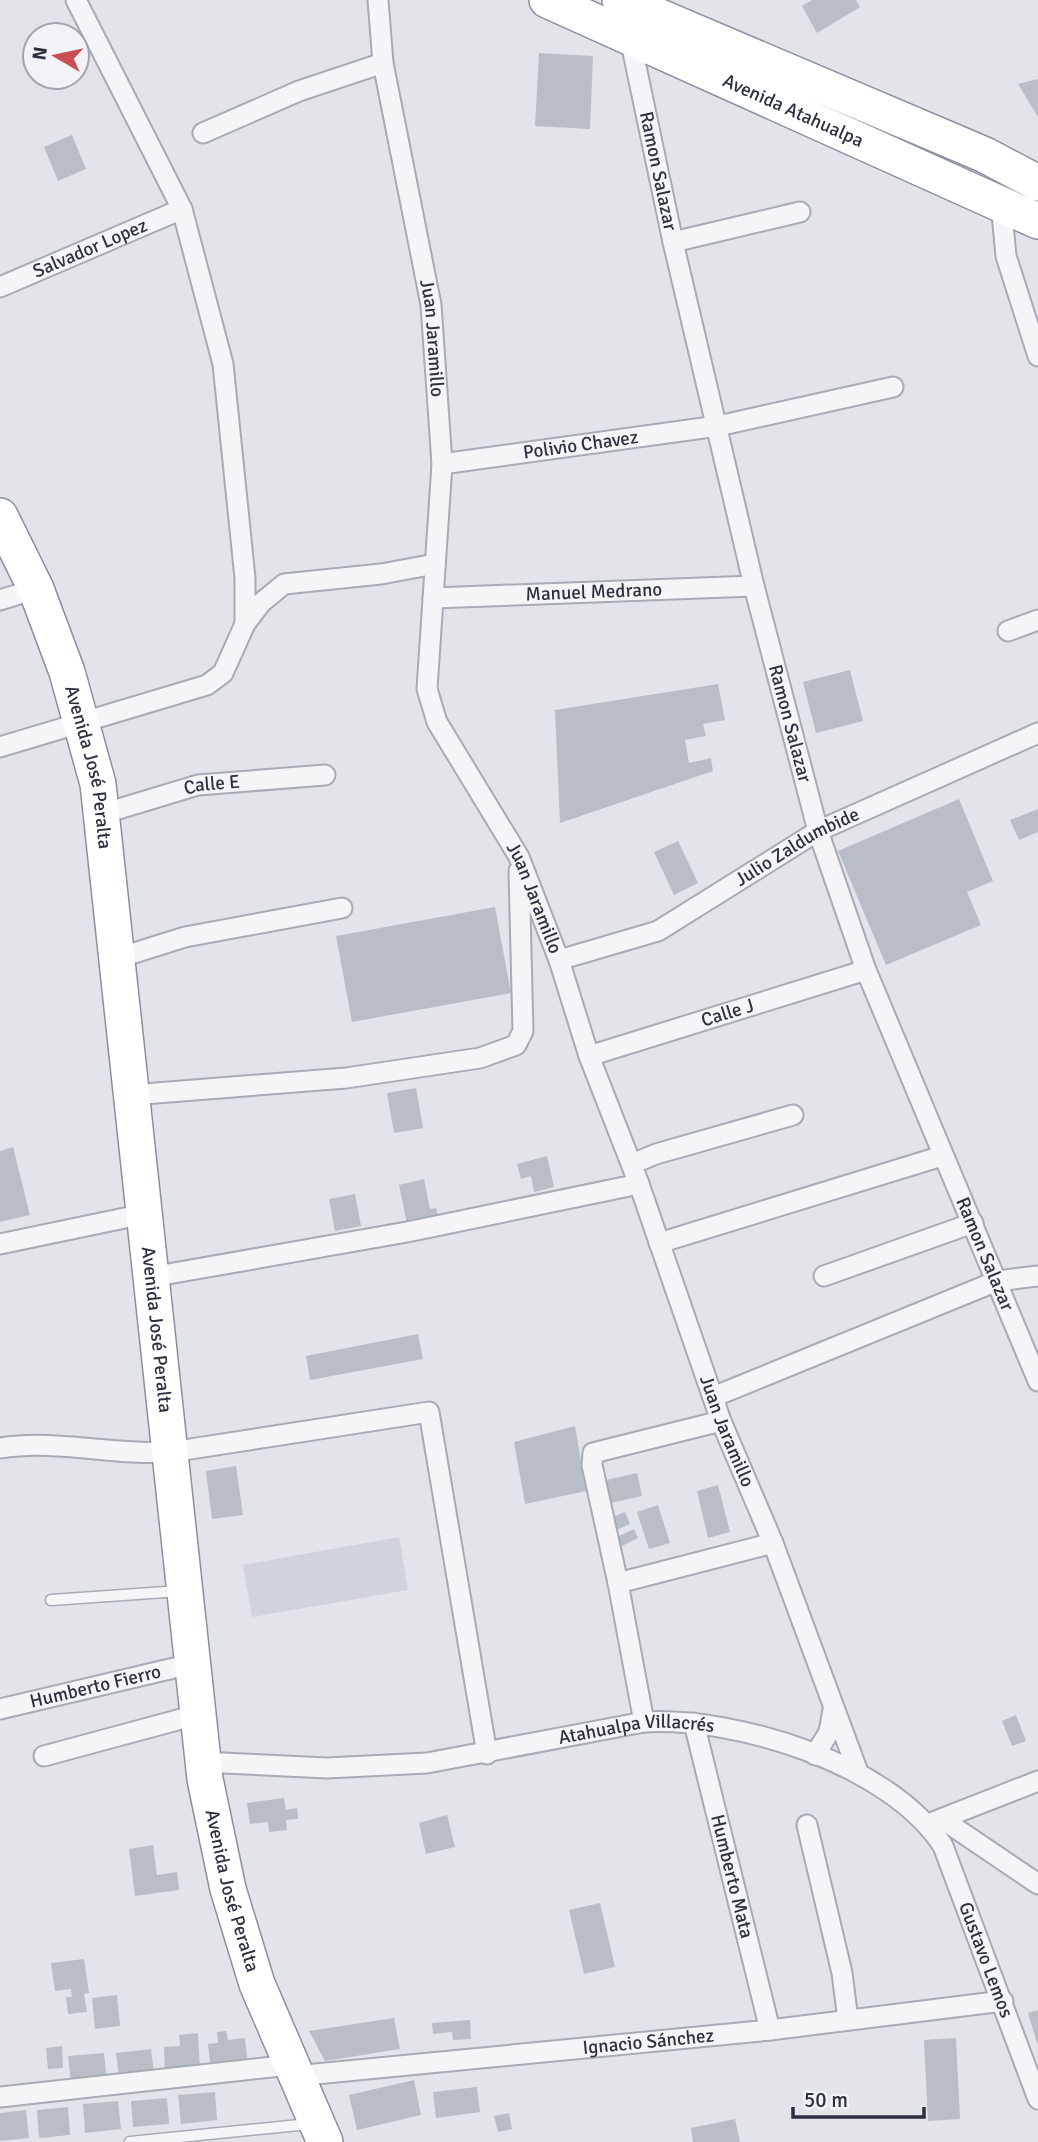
<svg xmlns="http://www.w3.org/2000/svg" width="1038" height="2142" font-family="Signika,sans-serif">
<rect width="100%" height="100%" fill="#e2e4ea"/>
<path fill="#d0d3db" d="M399 1537 408 1590 252 1617 243 1565Z"/>
<g fill="#b9bdc6">
<path d="M812 0H856L860 7 817 33 802 6Z"/>
<path d="M539 53 593 56 590 129 535 126Z"/>
<path d="M1038 79V117L1018 84Z"/>
<path d="M72 135 86 169 58 181 44 147Z"/>
<path d="M850 670 863 721 816 733 803 682Z"/>
<path d="M718 684 725 720 703 724 706 736 685 740 689 763 711 758 713 771 560 823 555 710Z"/>
<path d="M959 799 993 881 967 892 981 925 886 965 838 851Z"/>
<path d="M1038 809V832L1019 840 1010 820Z"/>
<path d="M678 841 698 883 674 895 654 852Z"/>
<path d="M495 907 511 993 352 1022 336 936Z"/>
<path d="M416 1088 423 1128 394 1133 387 1093Z"/>
<path d="M13 1147 30 1215 0 1222V1151Z"/>
<path d="M547 1156 554 1187 534 1192 531 1176 521 1179 517 1164Z"/>
<path d="M424 1179 430 1209 436 1208 439 1219 408 1229 399 1185Z"/>
<path d="M355 1194 361 1226 335 1231 329 1199Z"/>
<path d="M418 1334 423 1359 310 1380 306 1356Z"/>
<path d="M575 1426 586 1491 525 1504 514 1442Z"/>
<path d="M236 1466 243 1515 212 1519 206 1471Z"/>
<path d="M637 1473 642 1496 611 1503 606 1480Z"/>
<path d="M718 1485 730 1532 708 1538 697 1491Z"/>
<path d="M658 1505 670 1543 649 1549 637 1512Z"/>
<path d="M625 1512 630 1524 614 1531 610 1518Z"/>
<path d="M634 1529 638 1538 620 1547 619 1536Z"/>
<path d="M1016 1715 1026 1741 1012 1746 1002 1721Z"/>
<path d="M284 1798 286 1810 297 1808 298 1819 286 1820 287 1830 269 1832 268 1822 250 1824 247 1803Z"/>
<path d="M447 1815 455 1847 426 1854 419 1823Z"/>
<path d="M153 1845 157 1875 177 1872 179 1890 135 1896 129 1849Z"/>
<path d="M600 1903 615 1967 584 1974 569 1910Z"/>
<path d="M84 1959 89 1993 84 1994 87 2012 68 2014 66 1997H72L71 1989 55 1991 51 1963Z"/>
<path d="M117 1995 120 2026 95 2029 92 1998Z"/>
<path d="M1038 2010V2043H1037L1028 2013Z"/>
<path d="M394 2018 400 2049 325 2061 309 2031Z"/>
<path d="M470 2020 471 2039 453 2040 452 2032 433 2034 432 2023Z"/>
<path d="M226 2031 228 2040 245 2038 248 2066 211 2071 208 2044 218 2043 217 2032Z"/>
<path d="M198 2033 200 2072 165 2074 164 2047 180 2046 179 2035Z"/>
<path d="M956 2038 960 2119 928 2121 924 2040Z"/>
<path d="M62 2046 63 2068 48 2069 46 2048Z"/>
<path d="M151 2049 154 2074 119 2078 116 2053Z"/>
<path d="M104 2053 107 2080 71 2083 68 2056Z"/>
<path d="M414 2080 421 2115 357 2130 349 2095Z"/>
<path d="M477 2087 480 2112 436 2118 433 2092Z"/>
<path d="M215 2092 217 2120 181 2124 178 2095Z"/>
<path d="M167 2098 169 2124 133 2127 131 2101Z"/>
<path d="M118 2101 121 2129 85 2133 83 2104Z"/>
<path d="M68 2107 70 2135 39 2138 37 2110Z"/>
<path d="M26 2110 29 2138 0 2141V2113Z"/>
<path d="M509 2113 512 2129 498 2132 494 2116Z"/>
<path d="M735 2119 740 2142H693L691 2128Z"/>
</g>
<g fill="none" stroke-linecap="round" stroke-linejoin="round">
<defs>
<g id="lane">
<path d="M51 1600 180 1591"/>
<path d="M130 2142 309 2124"/>
</g>
<g id="street">
<path d="M76 0 182 209 223 364 245 578V624"/>
<path id="s1" d="M378 0 383 63 431 305 442 464 427 689 437 722 519 857 559 960 589 1056 639 1184 721 1421 773 1543 858 1772"/>
<path id="s2" d="M630 38 673 242 754 586 818 831 866 970 1038 1381"/>
<path d="M203 133 299 91 383 63"/>
<path d="M1001 203 1006 256 1038 356"/>
<path d="M673 242 800 212"/>
<path id="s3" d="M0 287 182 209"/>
<path id="s4" d="M442 464 718 426 893 387"/>
<path id="s5" d="M433 598 754 586"/>
<path d="M0 600 36 589"/>
<path d="M1008 631 1038 620"/>
<path d="M0 747 207 685 223 673 245 624 261 603 284 584 381 574 435 564"/>
<path id="s6" d="M102 814 198 785 325 775"/>
<path d="M115 959 185 937 342 908"/>
<path id="s7" d="M559 960 658 931 818 831 1038 733"/>
<path id="s8" d="M589 1056 866 970"/>
<path d="M131 1095 346 1078 480 1058 516 1045 523 1031 519 871"/>
<path d="M632 1164 656 1154 793 1115"/>
<path d="M659 1243 942 1156"/>
<path d="M0 1244 144 1214"/>
<path d="M824 1276 973 1223"/>
<path d="M151 1277 407 1232 639 1184"/>
<path d="M713 1397 997 1281 1038 1276"/>
<path d="M0 1448C58 1439 113 1456 171 1452L429 1412 487 1754"/>
<path d="M618 1583 773 1543"/>
<path id="s9" d="M0 1709 191 1664"/>
<path d="M644 1722 618 1583 592 1465 593 1453 721 1421"/>
<path id="s10" d="M694 1723 770 2030"/>
<path d="M815 1755 829 1732 833 1710"/>
<path d="M44 1756 196 1715"/>
<path id="s11" d="M202 1762 327 1768 427 1763 644 1722C738 1717 890 1764 943 1846L1038 2099"/>
<path d="M942 1819 1038 1884"/>
<path d="M928 1824 1038 1781"/>
<path d="M807 1825 842 1973 848 2020"/>
<path id="s12" d="M295 2076 770 2030 1003 2001"/>
<path d="M0 2097 290 2065"/>
</g>
<g id="highway">
<path id="s13" d="M547 0 1038 221"/>
<path d="M620 0 985 155 1038 183"/>
<path id="s14" d="M0 516 36 589 67 672 98 784 205 1779 228 1889 257 1984 325 2142"/>
</g>
</defs>
<use href="#lane" stroke="#a7abb4" stroke-width="13"/>
<use href="#street" stroke="#a7abb4" stroke-width="23"/>
<use href="#highway" stroke="#8a90a0" stroke-width="38"/>
<use href="#lane" stroke="#f5f5f8" stroke-width="10"/>
<use href="#street" stroke="#f5f5f8" stroke-width="19"/>
<use href="#highway" stroke="#fff" stroke-width="35"/>
</g>
<g text-anchor="middle" dominant-baseline="central" stroke-width="6" stroke-linejoin="round" paint-order="stroke">
<g font-size="19" fill="#2b3141" stroke="#f2f3f7">
<text stroke="none"><textPath href="#s13" startOffset="270">Avenida Atahualpa</textPath></text>
<text stroke="none"><textPath href="#s2" startOffset="136">Ramon Salazar</textPath></text>
<text stroke="none"><textPath href="#s3" startOffset="98">Salvador Lopez</textPath></text>
<text stroke="none"><textPath href="#s1" startOffset="343">Juan Jaramillo</textPath></text>
<text stroke="none"><textPath href="#s4" startOffset="140">Polivio Chavez</textPath></text>
<text stroke="none"><textPath href="#s5" startOffset="161">Manuel Medrano</textPath></text>
<text stroke="none"><textPath href="#s2" startOffset="704">Ramon Salazar</textPath></text>
<text stroke="none"><textPath href="#s14" startOffset="268">Avenida José Peralta</textPath></text>
<text stroke="none"><textPath href="#s6" startOffset="114">Calle E</textPath></text>
<text stroke="none"><textPath href="#s7" startOffset="266">Julio Zaldumbide</textPath></text>
<text stroke="none"><textPath href="#s1" startOffset="931">Juan Jaramillo</textPath></text>
<text stroke="none"><textPath href="#s8" startOffset="145">Calle J</textPath></text>
<text stroke="none"><textPath href="#s2" startOffset="1270">Ramon Salazar</textPath></text>
<text stroke="none"><textPath href="#s14" startOffset="835">Avenida José Peralta</textPath></text>
<text stroke="none"><textPath href="#s1" startOffset="1498">Juan Jaramillo</textPath></text>
<text stroke="none"><textPath href="#s9" startOffset="98">Humberto Fierro</textPath></text>
<text stroke="none"><textPath href="#s11" startOffset="438">Atahualpa Villacrés</textPath></text>
<text stroke="none"><textPath href="#s10" startOffset="158">Humberto Mata</textPath></text>
<text stroke="none"><textPath href="#s14" startOffset="1402">Avenida José Peralta</textPath></text>
<text stroke="none"><textPath href="#s11" startOffset="903">Gustavo Lemos</textPath></text>
<text stroke="none"><textPath href="#s12" startOffset="355">Ignacio Sánchez</textPath></text>
</g>
</g>
<g transform="translate(56 56) rotate(279)"><circle r="33" fill="#f2f3f7" stroke="#a2a5ae" stroke-width="2"/>
<path d="M0-5L12 26L0 18L-12 26Z" fill="#c84e54"/>
<text y="-10" font-size="19" font-weight="bold" text-anchor="middle" fill="#2b3141">N</text>
</g>
<path d="M793 2107v10h131v-10" fill="none" stroke="#2b3141" stroke-width="3.5"/>
<text x="804" y="2107" font-size="21" fill="#2b3141" stroke="#f2f3f7" stroke-width="5" paint-order="stroke">50 m</text>
</svg>
